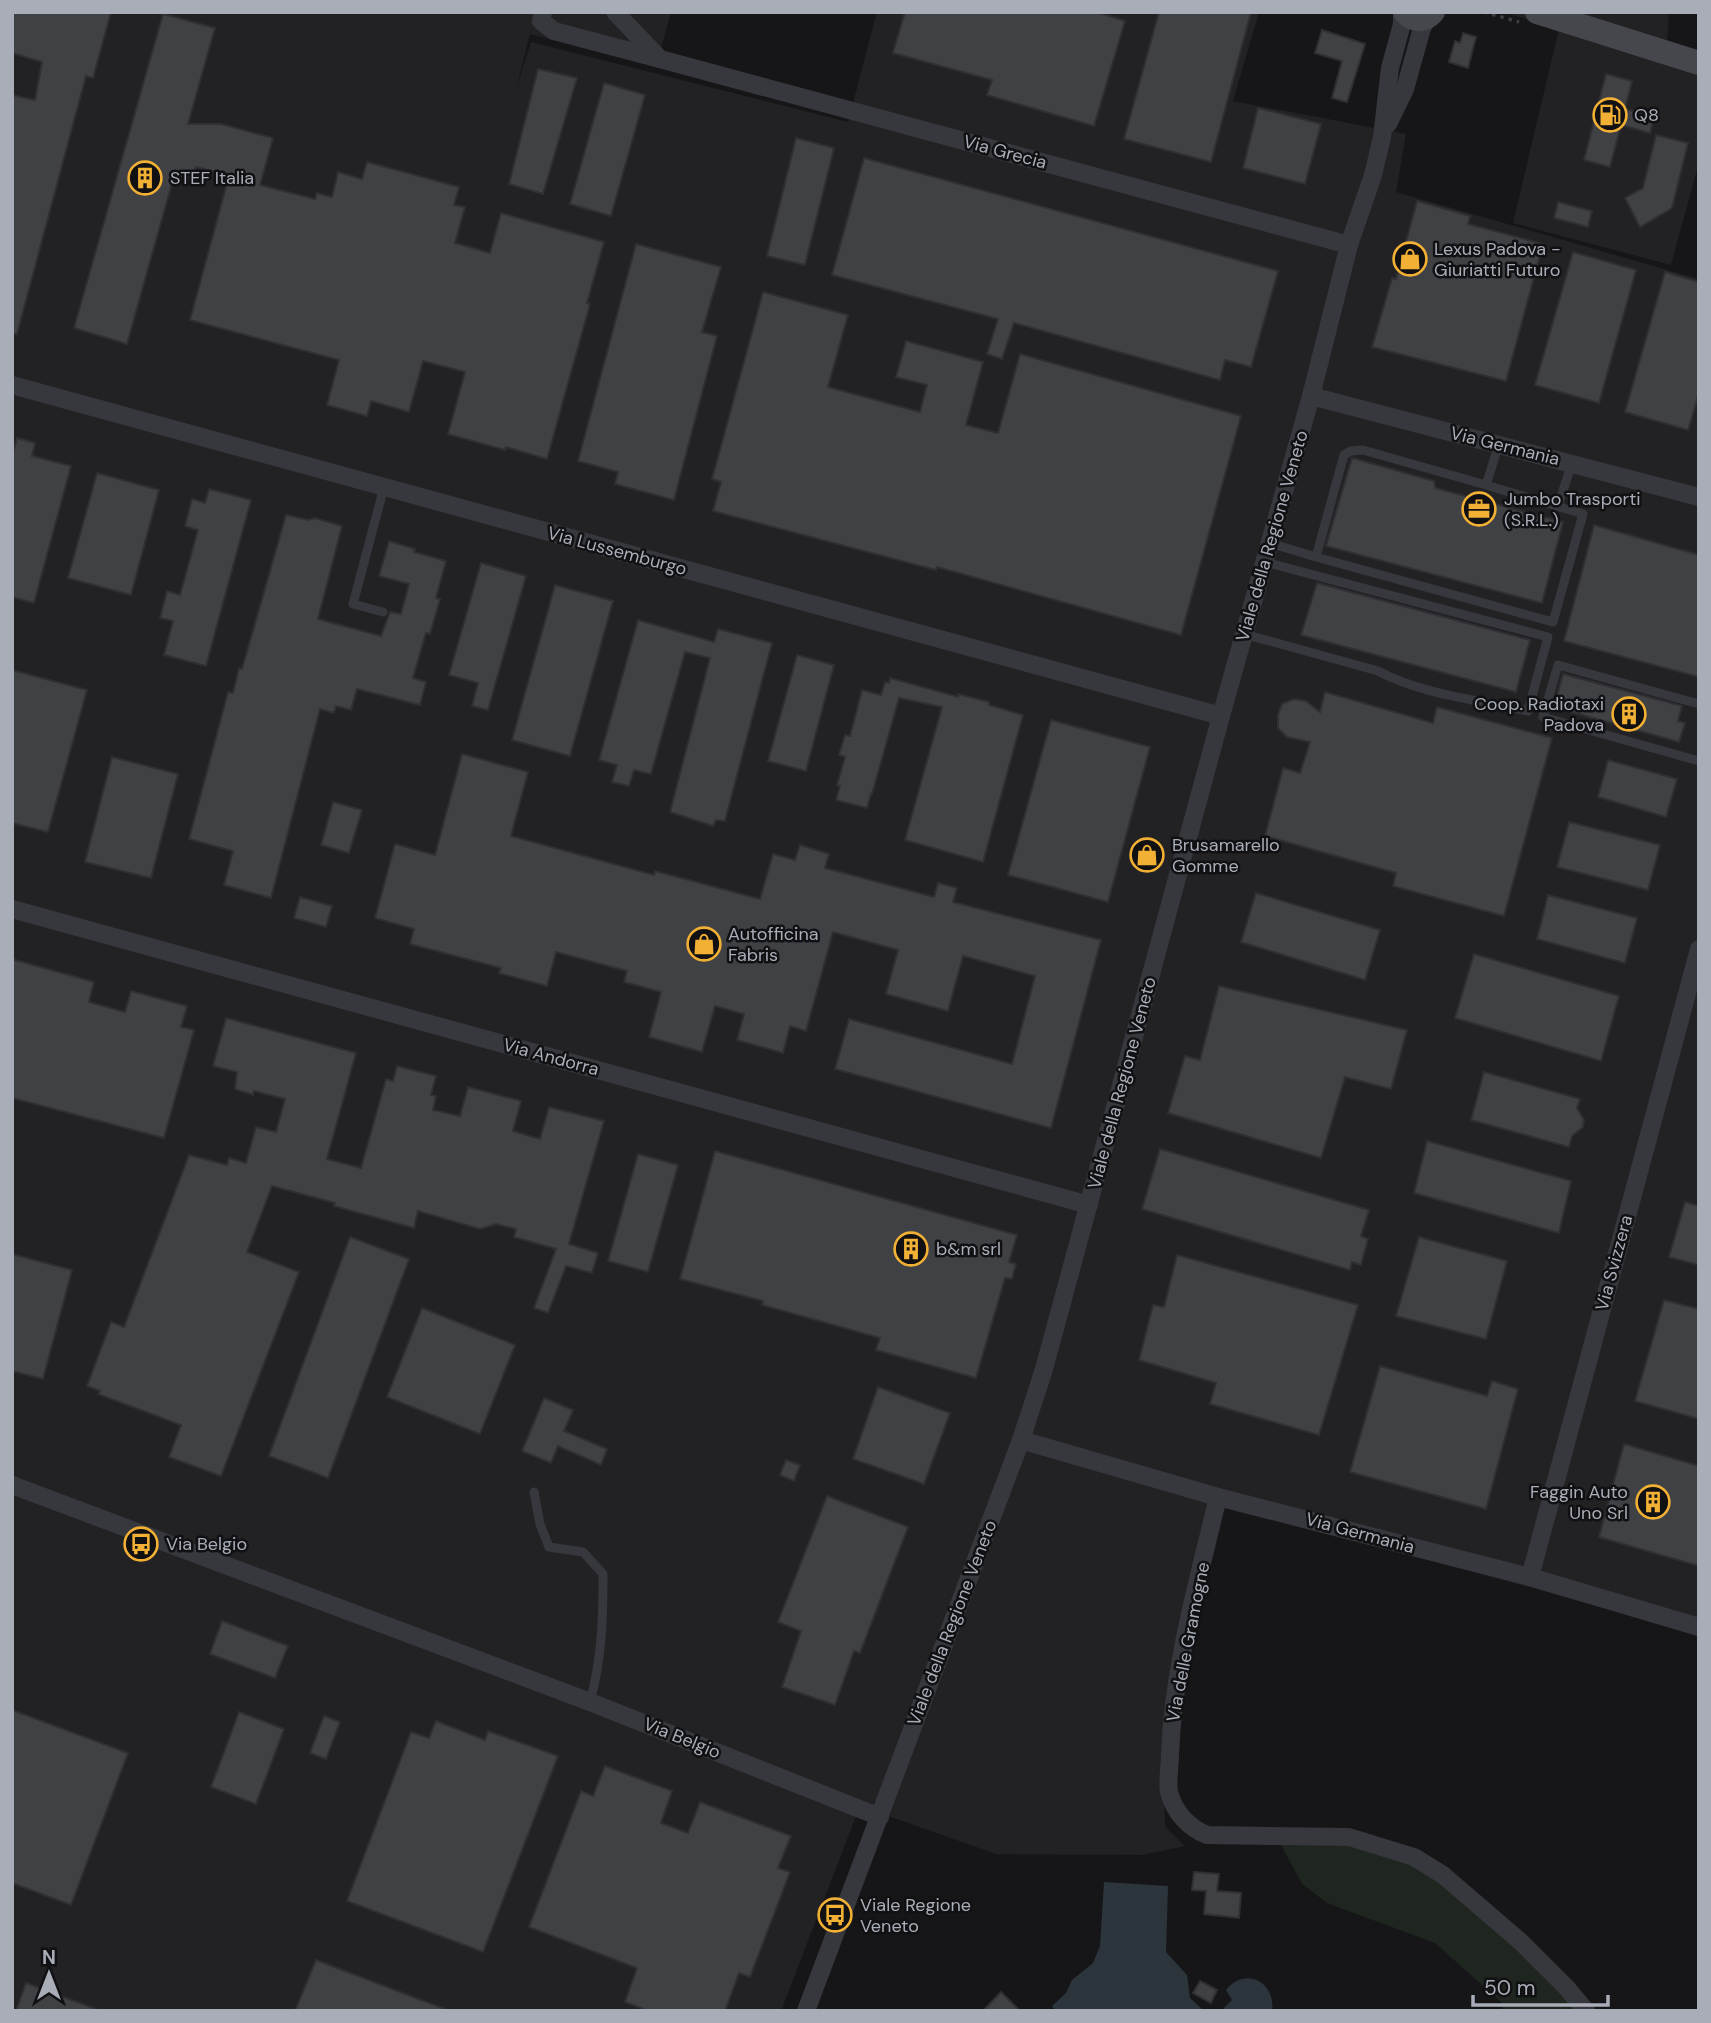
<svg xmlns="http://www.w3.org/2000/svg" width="1711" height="2023" font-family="'DM Sans',sans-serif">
<rect width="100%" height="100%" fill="#161618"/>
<g fill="#222225">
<path d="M12 12H671L656 66 530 34 516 89 531 42 848 122 877 12H1259L1233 101 1406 134 1396 192 1699 279V1633L1217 1503 1164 1793 1165 1827 1185 1846 1142 1855 996 1854 860 1806 781 2011H12Z"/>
<path d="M1503 12H1669L1667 42 1699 51V162L1671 265 1513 223 1559 29Z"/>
</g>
<path fill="#1e261f" d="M1281 1845 1350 1846 1410 1863 1477 1895 1581 2011H1503L1501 2002 1435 1943 1327 1903 1302 1884Z"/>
<path fill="#2c353c" d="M1104 1882 1168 1886 1166 1952 1187 1975 1190 1998 1203 2010 1223 2009 1232 2000 1226 1990C1245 1966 1276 1982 1272 2011H1056L1052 2006 1066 1993 1072 1980 1093 1963 1100 1946Z"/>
<g fill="#404145" stroke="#303034" stroke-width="2">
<path d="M12 12H111L93 78 86 76 17 334H12V95L35 100 42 62 12 53Z"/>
<path d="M905 12H1097L1125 21 1094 126 987 95 992 80 893 53Z"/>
<path d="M1159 12H1251L1211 162 1124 139Z"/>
<path d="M163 14 215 28 188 124H221L273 138 260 185 315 199 317 193 332 197 338 172 362 179 367 162 459 187 454 205 465 207 455 243 490 253 501 213 604 242 587 303 590 304 547 459 506 447 505 450 448 434 465 372 423 361 409 412 371 401 367 416 327 405 339 360 190 320 229 176 196 167 193 180 174 176 127 344 74 328Z"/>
<path d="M1322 30 1365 44 1347 102 1332 98 1342 61 1315 53Z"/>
<path d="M1463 33 1476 37 1468 68 1449 62 1455 41 1460 43Z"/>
<path d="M538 69 577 78 543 194 509 184Z"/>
<path d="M1606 74 1632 81 1625 109 1654 116 1650 133 1621 125 1610 167 1584 160Z"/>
<path d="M604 83 645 95 611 216 570 204Z"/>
<path d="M1258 108 1321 124 1305 184 1243 168Z"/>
<path d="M1656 135 1688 143 1672 208 1640 227 1625 198 1643 188Z"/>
<path d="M796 138 834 148 805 265 767 256Z"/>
<path d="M864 158 1278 271 1251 367 1225 360 1220 380 1014 323 1002 359 987 354 998 319 832 275Z"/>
<path d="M1417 201 1470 216 1468 224 1543 244 1506 381 1372 347 1392 278 1396 279Z"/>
<path d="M1558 202 1592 211 1588 227 1554 218Z"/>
<path d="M636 244 721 267 702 332 717 336 674 500 615 484 618 472 578 461Z"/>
<path d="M1573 252 1636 270 1599 403 1535 385Z"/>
<path d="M1665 272 1699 282V393L1688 430 1625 412Z"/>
<path d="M763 292 848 315 828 387 920 412 927 385 896 377 906 341 983 362 966 425 998 433 1020 354 1241 416 1181 635 937 567 936 570 713 511 721 482 712 479Z"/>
<path d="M17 438 35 443 32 456 71 466 34 603 12 597V456Z"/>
<path d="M1352 458 1434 481 1435 488 1563 522 1542 603 1326 546Z"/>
<path d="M97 473 159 490 131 595 68 578Z"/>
<path d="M209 489 251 500 206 666 164 655 173 621 160 618 167 591 180 595 198 530 185 526 192 499 205 503Z"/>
<path d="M286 515 309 520 315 518 342 526 318 619 381 636 390 612 401 614 409 584 379 576 389 541 415 549 414 552 446 561 436 598 440 599 430 634 426 633 413 678 426 682 420 705 357 689 351 710 336 706 334 713 320 709 271 898 224 885 233 851 189 839 228 692 233 693 239 668 242 669Z"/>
<path d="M1594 525 1699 555V677L1564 641Z"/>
<path d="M481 563 526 576 488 710 472 706 478 683 449 675Z"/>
<path d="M1317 583 1530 640 1516 692 1301 635Z"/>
<path d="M555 585 613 601 570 756 512 740Z"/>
<path d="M638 620 714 642 718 629 772 643 725 821 716 820 713 826 670 812 710 658 685 652 651 774 634 770 629 786 612 782 617 765 599 760Z"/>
<path d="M797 655 834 665 806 771 768 761Z"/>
<path d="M12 670 87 690 48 832 12 823Z"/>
<path d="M1563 674 1682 706 1678 721 1685 723 1679 742 1554 707Z"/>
<path d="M890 678 958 697V694L989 702V705L1023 715 983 862 905 840 942 707 899 698 872 794H871L867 808 836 800 840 786 837 785 845 757 839 755 845 735 850 736 862 690 881 695 885 682 889 683Z"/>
<path d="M1325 692 1433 723 1437 707 1552 738 1504 916 1393 886 1396 873 1265 836 1283 768 1300 773 1310 742 1287 737 1278 728V715L1282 704 1294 699 1306 701 1320 712Z"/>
<path d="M1051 720 1150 747 1108 902 1008 875Z"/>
<path d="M462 754 528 772 511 836 654 875 655 871 760 899 773 854 795 860 800 845 829 854 825 868 934 897 938 883 957 888 953 902 1101 940 1051 1128 835 1069 849 1019 1012 1064 1035 976 963 956 948 1011 886 994 898 950 833 932 806 1031 790 1026 783 1053 737 1040 744 1014 715 1006 702 1052 649 1037 661 992 624 982 627 971 556 952 547 986 499 973 501 968 410 944 414 929 375 918 395 844 435 855Z"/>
<path d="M112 757 178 774 151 878 85 862Z"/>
<path d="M1608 760 1677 779 1666 817 1598 797Z"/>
<path d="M333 802 362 810 349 853 321 845Z"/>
<path d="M1569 822 1660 845 1648 890 1557 867Z"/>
<path d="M1256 893 1380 930 1365 980 1241 942Z"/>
<path d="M1548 895 1637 918 1625 963 1537 939Z"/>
<path d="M300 897 332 906 326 927 294 918Z"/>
<path d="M1474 954 1619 996 1601 1061 1455 1018Z"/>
<path d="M12 959 94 982 89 1002 125 1012 131 991 187 1006 181 1027 194 1030 164 1138 12 1098Z"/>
<path d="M1219 986 1407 1030 1391 1089 1345 1077 1321 1158 1168 1113 1185 1056 1200 1060Z"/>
<path d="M226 1018 356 1053 327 1159 361 1168 386 1079 393 1081 397 1066 436 1076 431 1095 436 1096 433 1110 460 1116 468 1087 521 1101 513 1131 540 1139 549 1107 604 1121 569 1244 598 1253 592 1273 566 1266 548 1313 534 1308 556 1249 514 1237 516 1229 496 1224 480 1229 418 1211 414 1228 334 1206 335 1203 272 1186 247 1252 299 1272 221 1476 169 1457 181 1425 98 1394 100 1391 87 1386 111 1322 124 1327 189 1155 227 1165 229 1158 246 1163 256 1127 276 1132 285 1099 254 1091 253 1095 235 1089 237 1072 213 1066Z"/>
<path d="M1484 1072 1580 1099 1577 1108 1584 1120 1583 1127 1572 1136 1569 1147 1471 1120Z"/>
<path d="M1427 1141 1571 1181 1559 1233 1414 1193Z"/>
<path d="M1160 1149 1369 1210 1361 1236 1368 1239 1361 1265 1352 1262 1350 1270 1142 1209Z"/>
<path d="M715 1151 1017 1235 1009 1262 1016 1264 1014 1271 1012 1279 1005 1278 976 1378 876 1350 880 1338 762 1305 763 1301 680 1279Z"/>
<path d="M638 1154 678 1165 648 1272 608 1261Z"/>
<path d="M1685 1202 1699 1206V1265L1669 1257Z"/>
<path d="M350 1237 409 1259 328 1478 269 1456Z"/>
<path d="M1419 1237 1507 1261 1486 1339 1396 1316Z"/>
<path d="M12 1254 72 1270 43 1379 12 1371Z"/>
<path d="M1177 1255 1358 1305 1319 1435 1210 1404 1216 1383 1139 1360 1153 1305 1164 1307Z"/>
<path d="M1664 1300 1699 1309V1419L1635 1401Z"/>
<path d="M422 1308 515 1345 480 1434 387 1397Z"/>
<path d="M1380 1366 1487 1396 1492 1381 1518 1389 1486 1509 1350 1472Z"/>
<path d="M878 1387 950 1413 924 1484 853 1459Z"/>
<path d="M544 1398 573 1410 564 1431 607 1449 601 1465 558 1446 551 1463 522 1451Z"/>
<path d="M1624 1444 1699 1466V1566L1599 1537Z"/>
<path d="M786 1460 800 1465 794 1481 780 1475Z"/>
<path d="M827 1496 908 1527 860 1653 854 1651 835 1705 782 1687 801 1631 778 1622Z"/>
<path d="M222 1621 288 1646 275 1678 210 1654Z"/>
<path d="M12 1710 128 1753 71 1905 12 1883Z"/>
<path d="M239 1712 284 1729 256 1804 211 1787Z"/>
<path d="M324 1716 340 1722 326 1759 310 1753Z"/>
<path d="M436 1721 485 1740 488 1731 558 1756 483 1952 347 1901 411 1732 429 1738Z"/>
<path d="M605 1766 672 1791 661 1823 688 1833 700 1802 791 1836 778 1868 790 1872 750 1977 739 1973 725 2011H648L625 2002 637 1968 529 1927 581 1791 593 1796Z"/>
<path d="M1194 1872 1219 1874 1217 1891 1241 1893 1239 1918 1204 1914 1206 1891 1192 1890Z"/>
<path d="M316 1960 445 2009 444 2011H295Z"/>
<path d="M1200 1981 1217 1990 1211 2003 1193 1993Z"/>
<path d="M26 1983 96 2009V2011H16Z"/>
<path d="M1001 1992 1020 2011H983Z"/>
</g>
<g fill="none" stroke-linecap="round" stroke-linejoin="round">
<g stroke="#3d3f44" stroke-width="3.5" stroke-dasharray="3.5 5" stroke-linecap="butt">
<path d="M1470 12H1483"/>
<path d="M1484 12 1519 22"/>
</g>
<g stroke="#37383d" stroke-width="9">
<path d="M1486 485 1583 514 1553 622 1316 557 1344 455 1351 451 1363 450 1486 485 1499 444"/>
<path d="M1558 506 1572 463"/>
<path d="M1270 543 1316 557"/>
<path d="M383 612 353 604 384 487"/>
<path d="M1244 634 1378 671C1423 695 1479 700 1528 711L1548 637 1265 562"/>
<path d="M1699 704 1558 665 1543 717 1699 761"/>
<path d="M534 1492 540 1524 549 1547 583 1552 603 1574C603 1619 602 1658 590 1702"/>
</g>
<g stroke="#37383d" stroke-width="18">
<path d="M543 12 541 21 554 31 660 59"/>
<path d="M615 12 660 59 1349 245"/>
<path d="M1388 124 1405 89 1422 28 1430 15"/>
<path d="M12 385 1221 716"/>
<path d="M1311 396 1699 497"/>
<path d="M12 909 1089 1205"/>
<path d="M1021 1440 1218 1497 1530 1577 1699 1627"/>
<path d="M12 1485 590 1702 880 1817"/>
<path d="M1218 1497C1198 1582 1173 1667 1170 1755 1170 1766 1167 1781 1169 1792 1174 1812 1189 1828 1207 1835L1349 1837 1414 1857 1443 1875 1521 1942 1566 1987 1586 2011"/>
<path d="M1530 1577 1699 949"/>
<path d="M806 2011 1021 1440 1044 1369 1221 716 1311 396 1349 245 1373 175 1382 137 1390 68 1402 24V12"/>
</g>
<g stroke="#45474d" stroke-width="24">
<path d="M1405 12C1413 21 1424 22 1433 12"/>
<path d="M1537 12 1699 63"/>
</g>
</g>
<defs>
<symbol id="fuel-ring" viewBox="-11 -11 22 22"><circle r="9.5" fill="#111113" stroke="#f2b134" stroke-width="1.5"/><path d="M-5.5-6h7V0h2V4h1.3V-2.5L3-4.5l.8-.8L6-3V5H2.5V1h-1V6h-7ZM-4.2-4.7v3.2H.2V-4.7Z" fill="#f2b134"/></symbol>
<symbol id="building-ring" viewBox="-11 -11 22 22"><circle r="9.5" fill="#111113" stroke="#f2b134" stroke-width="1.5"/><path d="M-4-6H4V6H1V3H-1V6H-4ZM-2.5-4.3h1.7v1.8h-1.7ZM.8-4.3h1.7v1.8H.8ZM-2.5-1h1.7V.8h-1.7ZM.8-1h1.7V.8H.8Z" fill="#f2b134"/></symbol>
<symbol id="shop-ring" viewBox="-11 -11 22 22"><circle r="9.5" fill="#111113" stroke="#f2b134" stroke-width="1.5"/><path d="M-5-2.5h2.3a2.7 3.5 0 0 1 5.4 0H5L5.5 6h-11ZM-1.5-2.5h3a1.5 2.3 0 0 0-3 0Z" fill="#f2b134"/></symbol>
<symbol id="office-ring" viewBox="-11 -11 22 22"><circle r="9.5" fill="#111113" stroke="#f2b134" stroke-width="1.5"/><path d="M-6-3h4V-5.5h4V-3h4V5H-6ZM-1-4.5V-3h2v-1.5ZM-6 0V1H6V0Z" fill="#f2b134"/></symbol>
<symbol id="bus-ring" viewBox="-11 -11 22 22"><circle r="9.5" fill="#111113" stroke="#f2b134" stroke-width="1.5"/><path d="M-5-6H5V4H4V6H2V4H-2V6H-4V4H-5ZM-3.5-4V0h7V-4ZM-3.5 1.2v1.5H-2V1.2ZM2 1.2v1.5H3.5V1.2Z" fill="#f2b134"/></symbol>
</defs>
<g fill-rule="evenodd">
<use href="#fuel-ring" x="1591" y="96" width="38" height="38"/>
<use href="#building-ring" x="126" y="159" width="38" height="38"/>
<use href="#shop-ring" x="1391" y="240" width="38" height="38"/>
<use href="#office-ring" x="1460" y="490" width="38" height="38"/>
<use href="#building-ring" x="1610" y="695" width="38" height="38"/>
<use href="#shop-ring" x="1128" y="836" width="38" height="38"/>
<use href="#shop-ring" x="685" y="925" width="38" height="38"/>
<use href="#building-ring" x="892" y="1230" width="38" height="38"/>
<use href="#building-ring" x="1634" y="1483" width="38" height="38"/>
<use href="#bus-ring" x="122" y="1525" width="38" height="38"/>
<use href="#bus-ring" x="816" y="1896" width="38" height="38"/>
</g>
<g text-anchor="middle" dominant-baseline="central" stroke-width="5" stroke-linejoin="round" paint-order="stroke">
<g font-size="18" fill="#a8adb8" stroke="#111113" text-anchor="start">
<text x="1634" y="115">Q8</text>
<text x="170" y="178">STEF Italia</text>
<text x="1434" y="249">Lexus Padova -<tspan x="1434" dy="21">Giuriatti Futuro</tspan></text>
<text x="1504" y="499">Jumbo Trasporti<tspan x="1504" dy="21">(S.R.L.)</tspan></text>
<text x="1604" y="704" text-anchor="end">Coop. Radiotaxi<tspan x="1604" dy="21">Padova</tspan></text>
<text x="1172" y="845">Brusamarello<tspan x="1172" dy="21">Gomme</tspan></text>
<text x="728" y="934">Autofficina<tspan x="728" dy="21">Fabris</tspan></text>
<text x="936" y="1249">b&amp;m srl</text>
<text x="1628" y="1492" text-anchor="end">Faggin Auto<tspan x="1628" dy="21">Uno Srl</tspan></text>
<text x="166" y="1544">Via Belgio</text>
<text x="860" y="1905">Viale Regione<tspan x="860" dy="21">Veneto</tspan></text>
</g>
<g font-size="18" fill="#a8adb8" stroke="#111113">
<text transform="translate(1005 152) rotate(15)">Via Grecia</text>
<text transform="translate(1505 446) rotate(14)">Via Germania</text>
<text transform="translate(1272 536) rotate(-74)">Viale della Regione Veneto</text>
<text transform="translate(617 551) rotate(15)">Via Lussemburgo</text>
<text transform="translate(551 1057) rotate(15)">Via Andorra</text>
<text transform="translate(1122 1083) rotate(-75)">Viale della Regione Veneto</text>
<text transform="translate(1614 1263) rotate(-75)">Via Svizzera</text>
<text transform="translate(1360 1533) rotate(15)">Via Germania</text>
<text transform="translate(952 1623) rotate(-69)">Viale della Regione Veneto</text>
<text transform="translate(1188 1642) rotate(-79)">Via delle Gramogne</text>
<text transform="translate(682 1738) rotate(22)">Via Belgio</text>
</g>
</g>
<rect width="1711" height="2023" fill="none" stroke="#a8adb8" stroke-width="28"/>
<g transform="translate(49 1974)" stroke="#111113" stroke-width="5" paint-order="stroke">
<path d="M0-5L12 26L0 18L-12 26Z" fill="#a8adb8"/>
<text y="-10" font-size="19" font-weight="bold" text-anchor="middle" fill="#a8adb8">N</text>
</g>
<path d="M1473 1995v10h135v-10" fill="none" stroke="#a8adb8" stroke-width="3.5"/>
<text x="1484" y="1995" font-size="21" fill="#a8adb8" stroke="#111113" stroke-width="5" paint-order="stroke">50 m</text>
</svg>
